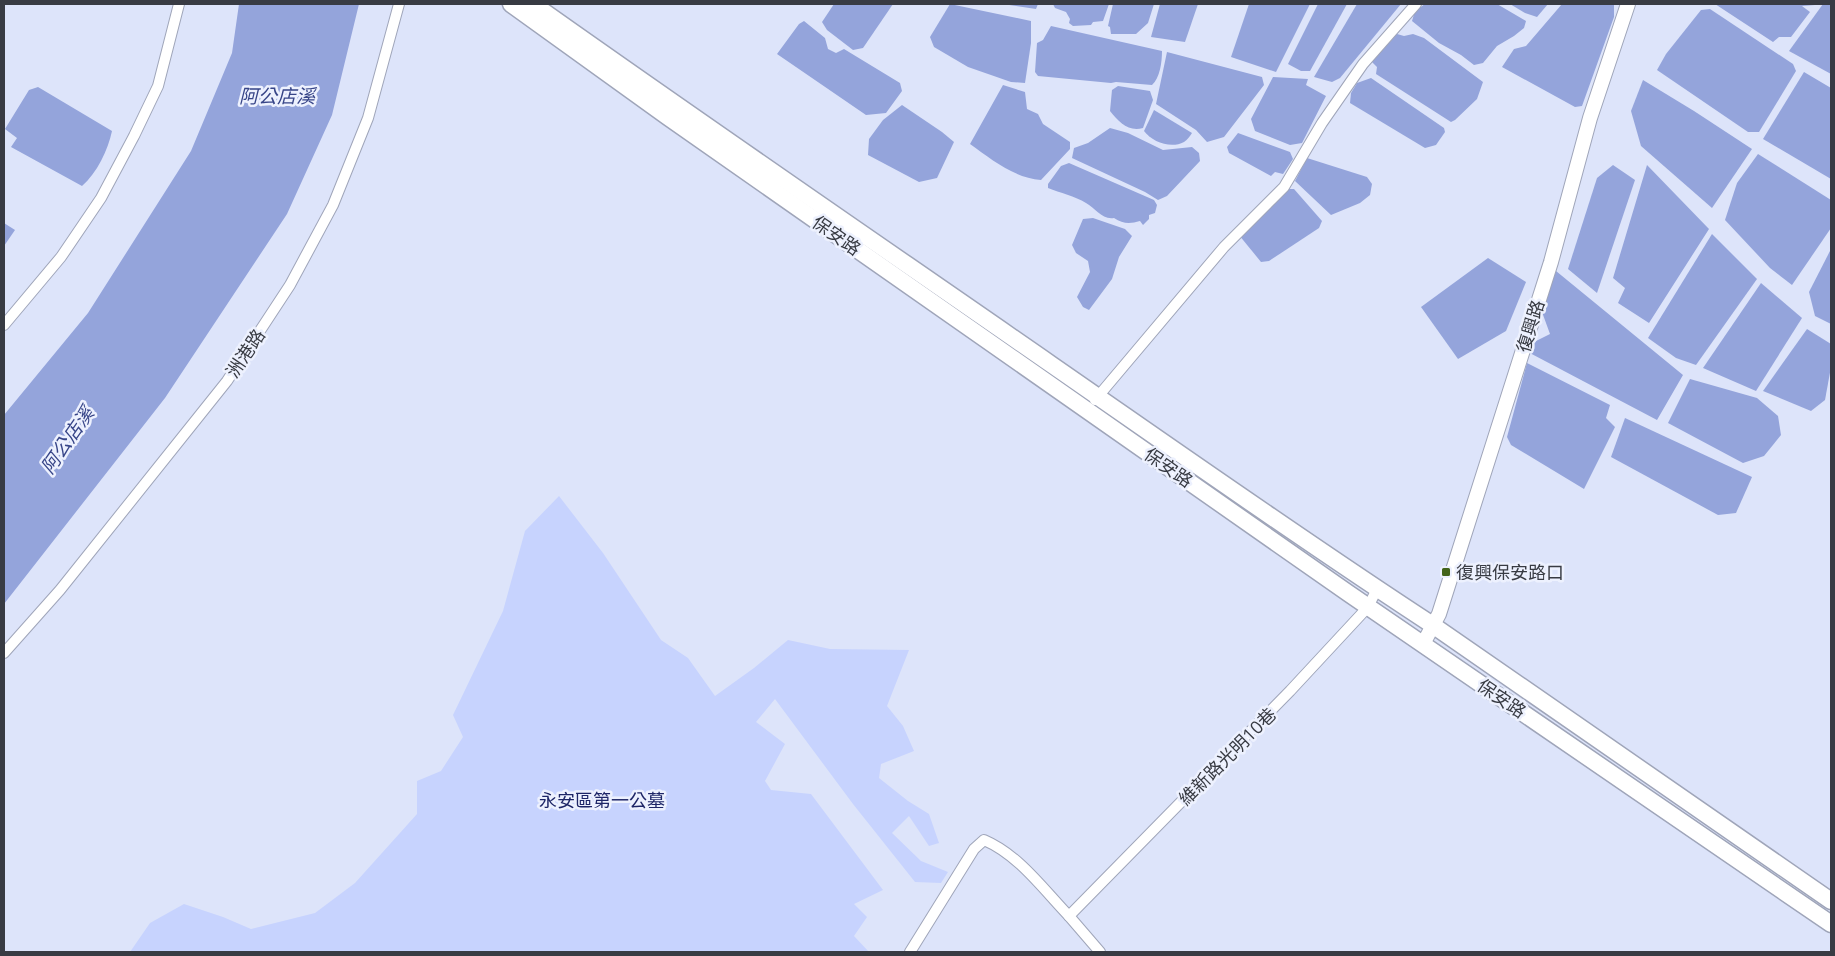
<svg xmlns="http://www.w3.org/2000/svg" width="1835" height="956" font-family="'Open Sans','Noto Sans TC',sans-serif">
<rect width="100%" height="100%" fill="#dde4fa"/>
<path fill="#c7d3fe" d="M559 496 603 553 661 640 688 658 715 696 754 668 788 640 830 649 909 650 887 706 903 726 914 751 881 764 879 778 908 801 929 814 939 843 929 846 909 816 892 833 921 861 948 872 941 883 915 882 853 804 775 699 756 722 785 744 765 781 771 790 811 794 883 890 854 904 867 917 854 936 869 952H130L150 923 184 904 223 917 251 929 315 913 355 883 417 814V781L441 771 463 737 453 715 503 611 525 531Z"/>
<g fill="#94a4db">
<path d="M239 4H359L332 115 287 214 165 398 4 604V415L88 313 191 151 232 53Z"/>
<path d="M834 4H893L863 48 853 50 827 30 822 22Z"/>
<path d="M950 4 1031 21V43L1025 83 1011 82 968 67 934 47 930 37Z"/>
<path d="M1002 4H1038L1036 9Z"/>
<path d="M1053 4H1109L1103 21 1093 22 1091 25 1073 26 1069 23 1070 19 1066 12 1055 8Z"/>
<path d="M1113 4H1154L1148 23 1136 34H1111L1110 27 1108 26Z"/>
<path d="M1160 4H1198L1185 42 1151 37Z"/>
<path d="M1249 4H1310L1276 72 1231 57Z"/>
<path d="M1318 4H1347L1310 71H1301L1288 64Z"/>
<path d="M1357 4H1401L1340 78 1332 82 1314 77Z"/>
<path d="M1425 4H1497L1526 21 1524 28 1514 36 1497 46 1483 63 1474 65 1461 55 1439 43 1412 21 1415 11Z"/>
<path d="M1510 4H1548L1537 17 1525 13Z"/>
<path d="M1562 4H1614V17L1582 106 1575 107 1502 67 1514 49 1526 46Z"/>
<path d="M1715 4H1816L1815 5 1802 6 1810 12 1791 37H1779L1773 42Z"/>
<path d="M1823 4H1831V74L1789 51Z"/>
<path d="M1710 9 1793 64 1796 71 1759 132H1748L1657 70 1666 54 1701 10Z"/>
<path d="M804 21 825 38 828 49 836 53 844 49 900 83 902 91 886 113 866 115 777 54 799 24Z"/>
<path d="M1051 26 1162 51C1162 62 1160 78 1152 85L1116 82 1111 83 1038 76 1035 72 1037 43 1043 40Z"/>
<path d="M1397 34 1404 36 1413 34 1424 38 1483 82 1477 99 1455 120 1451 122 1376 74 1377 67 1372 62Z"/>
<path d="M1167 52 1262 77 1264 85 1224 137 1207 142 1196 130 1156 104Z"/>
<path d="M1804 72 1831 88V179L1763 139Z"/>
<path d="M1273 77 1308 79 1306 85 1326 96 1302 143 1290 145 1255 131 1251 119Z"/>
<path d="M1371 78 1444 128 1445 132 1436 145 1425 148 1350 103 1351 93 1357 83Z"/>
<path d="M1643 80 1694 111 1752 149 1712 208 1641 146 1631 111Z"/>
<path d="M1003 85 1025 92 1027 109 1038 114 1043 124 1070 142V149L1041 180C1014 178 991 159 970 144Z"/>
<path d="M1118 86 1150 91 1153 100 1143 128C1128 132 1119 122 1110 111L1112 90Z"/>
<path d="M38 87 112 131C108 150 97 173 82 186L11 147 17 138 5 129 29 90Z"/>
<path d="M902 105 942 132 954 142 937 178 919 182 868 155 869 139 883 120Z"/>
<path d="M1154 110 1192 133C1190 136 1187 140 1184 142 1171 149 1152 142 1144 131Z"/>
<path d="M1110 128 1128 133 1163 150 1192 147 1199 153 1200 161 1167 196 1158 200 1145 192 1072 158 1074 148 1088 143Z"/>
<path d="M1238 133 1290 152 1293 159 1283 174 1275 172 1271 176 1229 153 1227 147Z"/>
<path d="M1758 154 1831 200V228L1792 285 1770 268 1725 220 1737 183Z"/>
<path d="M1307 158 1367 177 1372 184 1370 195 1360 203 1331 215 1295 181Z"/>
<path d="M1069 163 1154 200 1157 205 1155 213 1149 215V219L1143 225 1140 221C1130 224 1123 224 1114 218 1102 220 1095 208 1086 203 1075 196 1060 193 1048 188V184L1061 166Z"/>
<path d="M1613 165 1635 180 1597 293 1568 269 1597 178Z"/>
<path d="M1647 165 1709 229 1649 323 1618 303 1625 288 1613 278Z"/>
<path d="M1285 189H1294L1322 221 1319 228 1269 261 1261 262 1239 235Z"/>
<path d="M1093 218 1125 229 1132 236 1119 257 1112 279 1089 310 1083 307 1077 297 1090 272 1088 261 1076 253 1072 245 1083 219Z"/>
<path d="M4 223 15 230 4 246Z"/>
<path d="M1712 234 1757 279 1696 365 1676 358 1648 338Z"/>
<path d="M1831 249V324L1815 316 1809 292Z"/>
<path d="M1488 258 1526 282 1506 331 1458 359 1421 307Z"/>
<path d="M1556 271 1683 375 1657 420 1526 351 1532 343 1550 334 1542 312Z"/>
<path d="M1761 283 1802 318 1756 391 1703 368Z"/>
<path d="M1807 329 1831 344V367L1825 400 1811 411 1763 391Z"/>
<path d="M1527 363 1610 405 1606 418 1615 427 1584 489 1511 445 1507 437Z"/>
<path d="M1690 379 1757 398 1778 416 1781 435 1764 456 1743 463 1668 423Z"/>
<path d="M1625 418 1752 477 1736 513 1718 515 1611 457Z"/>
</g>
<g fill="none" stroke-linecap="round" stroke-linejoin="round">
<defs>
<g id="minor">
<path d="M4 325 61 257 101 198 134 136 158 86 179 4"/>
<path d="M1095 400 1224 247 1284 187 1322 123 1363 64 1416 4"/>
<path d="M4 653 60 590 227 381 290 285 333 205 368 118 399 4"/>
<path d="M910 952 974 849 984 840C1019 855 1043 889 1069 916"/>
<path d="M1100 952 1069 916 1290 691 1368 607 1377 589"/>
</g>
<path id="tertiary" d="M1423 644 1439 614 1551 262 1590 118 1628 4"/>
<g id="primary">
<path d="M511 4 668 117 1348 593 1831 924"/>
<path d="M533 4C705 126 879 245 1052 365 1179 453 1305 542 1434 626L1831 901"/>
</g>
</defs>
<use href="#minor" stroke="#9fa5b9" stroke-width="12"/>
<use href="#tertiary" stroke="#9fa5b9" stroke-width="16"/>
<use href="#primary" stroke="#9fa5b9" stroke-width="19"/>
<use href="#minor" stroke="#fff" stroke-width="10"/>
<use href="#tertiary" stroke="#fff" stroke-width="14"/>
<use href="#primary" stroke="#fff" stroke-width="16"/>
</g>
<rect fill="#43641a" stroke="#edf1fe" stroke-width="2" x="1441" y="567" width="10" height="10" rx="2.5"/>
<g text-anchor="middle" dominant-baseline="central" stroke-width="5" stroke-linejoin="round" paint-order="stroke">
<g font-size="18" fill="#383b43" stroke="#edf1fe">
<text transform="translate(837 235) rotate(35)">保安路</text>
<text transform="translate(1530 326) rotate(-73)">復興路</text>
<text transform="translate(245 353) rotate(-56)">洲港路</text>
<text transform="translate(1169 467) rotate(35)">保安路</text>
<text transform="translate(1502 698) rotate(34)">保安路</text>
<text transform="translate(1227 756) rotate(-45)">維新路光明10巷</text>
</g>
<g font-size="18" fill="#383b43" stroke="#edf1fe" text-anchor="start">
<text x="1456" y="572">復興保安路口</text>
</g>
<g font-size="18" fill="#1e2667" stroke="#edf1fe">
<text x="602" y="800">永安區第一公墓</text>
</g>
<g font-size="19" font-style="italic" fill="#374588" stroke="#edf1fe">
<text x="277" y="96">阿公店溪</text>
<text transform="translate(67 440) rotate(-55)">阿公店溪</text>
</g>
</g>
<rect width="1835" height="956" fill="none" stroke="#383b43" stroke-width="10"/>
</svg>
